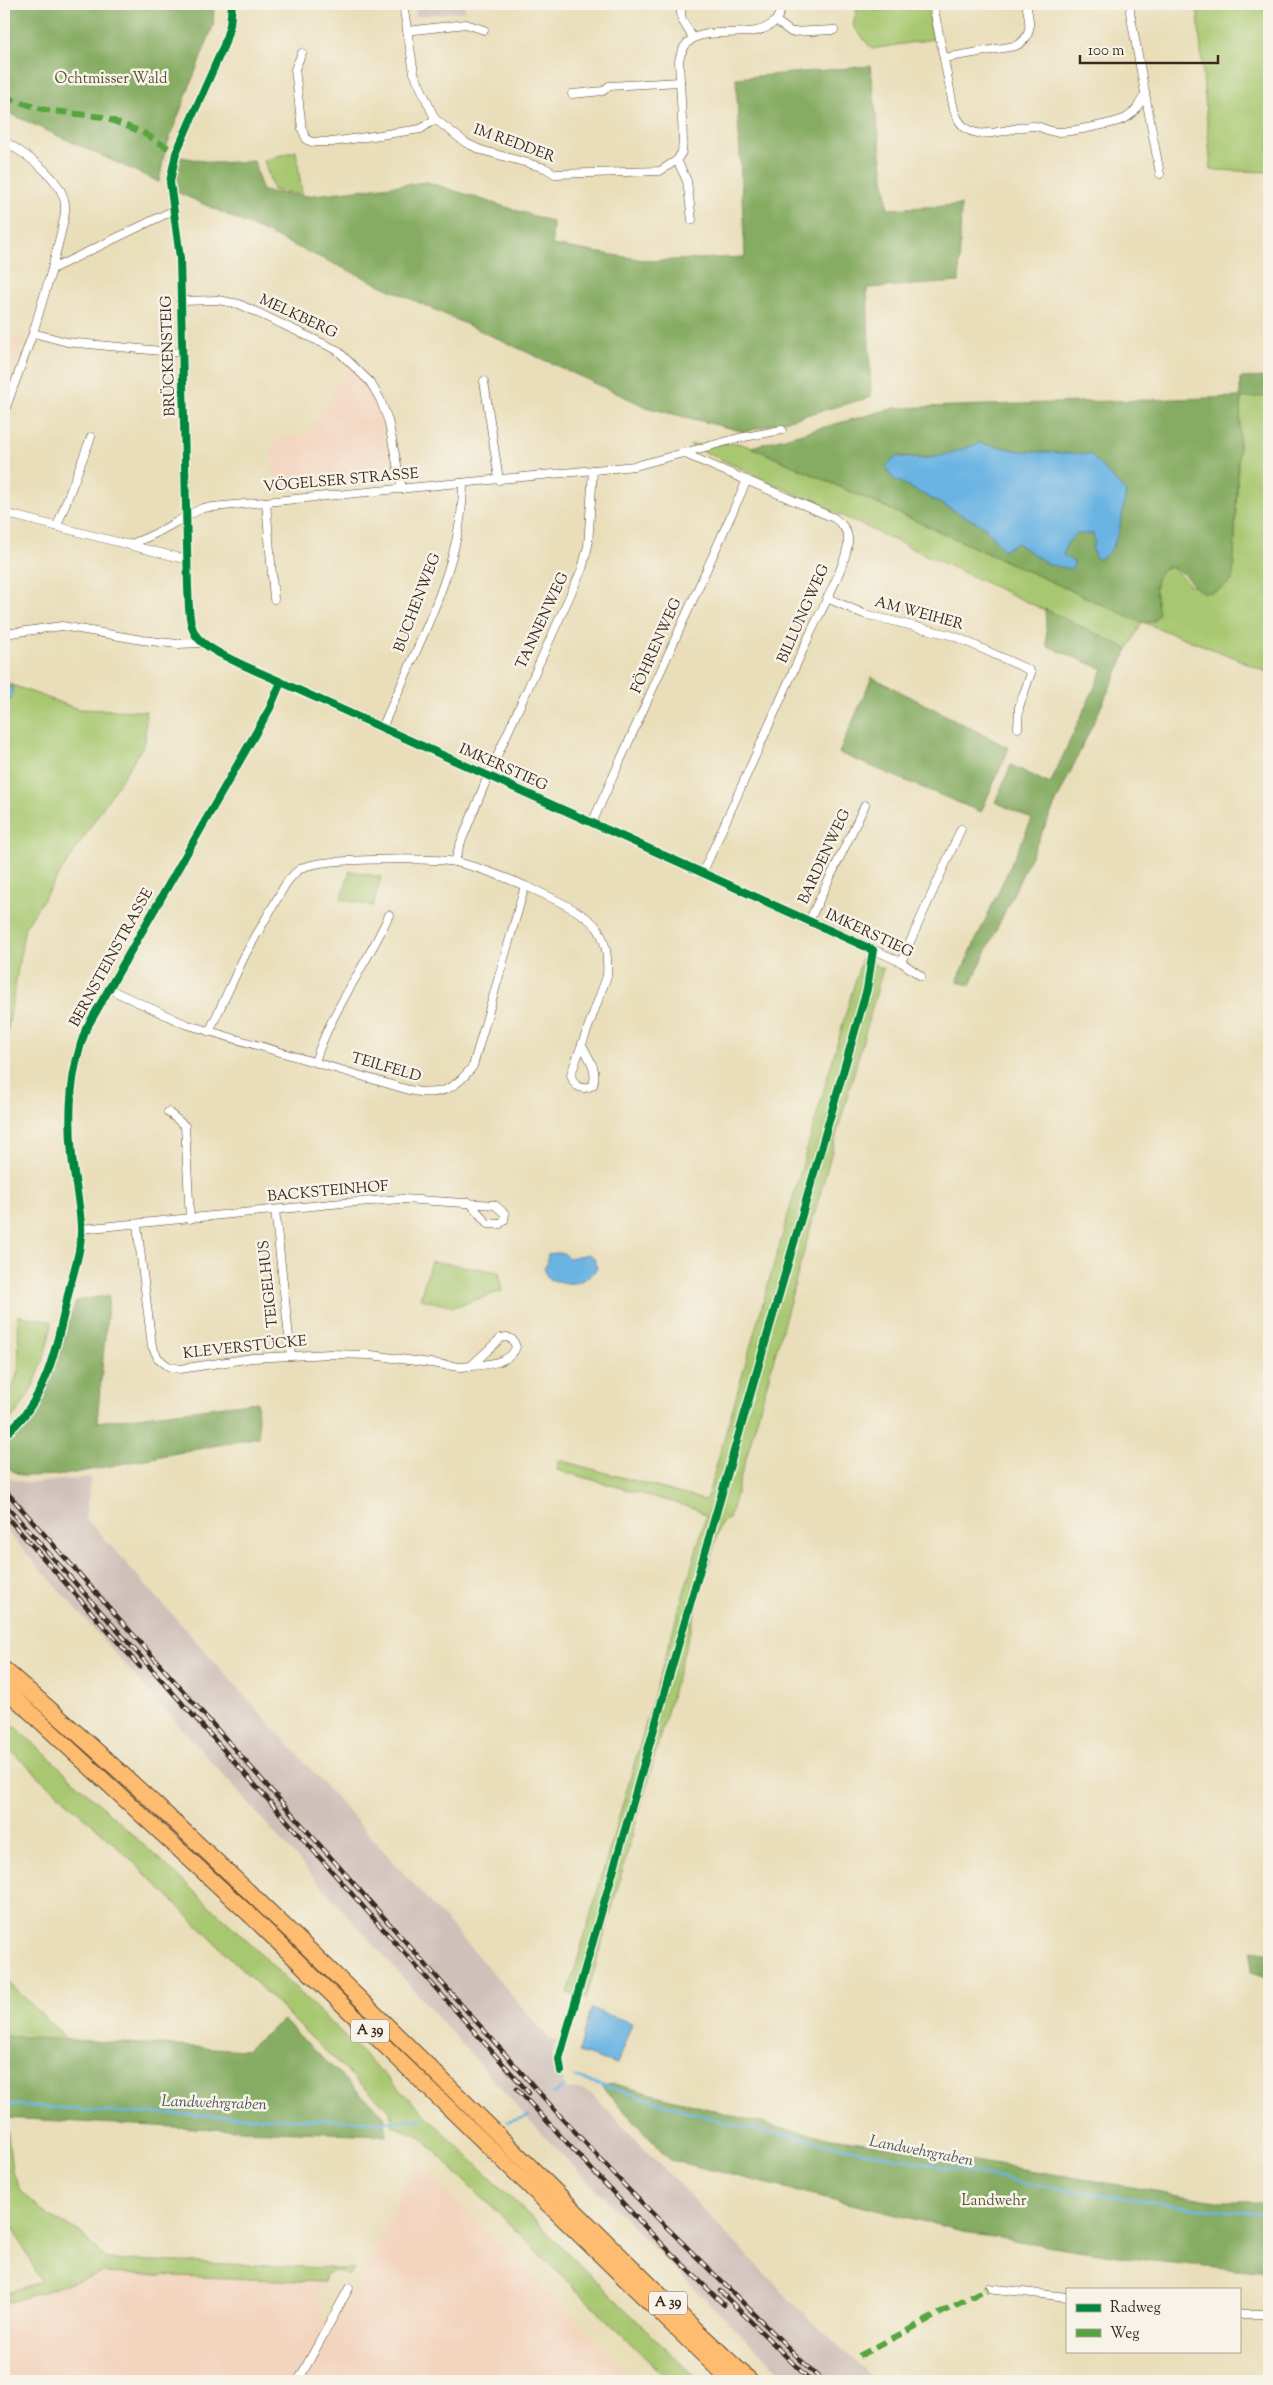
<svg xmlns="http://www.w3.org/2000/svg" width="1273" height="2385" font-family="'Sorts Mill Goudy',serif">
<rect width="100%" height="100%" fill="#f7f3e8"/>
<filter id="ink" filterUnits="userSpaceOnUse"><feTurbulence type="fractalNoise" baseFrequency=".02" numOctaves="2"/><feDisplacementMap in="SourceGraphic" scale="10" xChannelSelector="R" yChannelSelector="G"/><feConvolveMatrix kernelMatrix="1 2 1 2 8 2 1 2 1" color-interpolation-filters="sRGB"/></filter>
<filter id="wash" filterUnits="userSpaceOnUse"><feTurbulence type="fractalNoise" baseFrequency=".0096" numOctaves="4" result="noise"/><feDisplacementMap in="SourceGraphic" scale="20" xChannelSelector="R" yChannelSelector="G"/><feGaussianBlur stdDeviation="1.12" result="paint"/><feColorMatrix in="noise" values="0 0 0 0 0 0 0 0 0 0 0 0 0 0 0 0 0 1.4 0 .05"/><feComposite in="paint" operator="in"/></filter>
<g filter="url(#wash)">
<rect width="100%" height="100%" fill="#e9deb9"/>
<g fill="#f3d4be">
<path d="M4 335 24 339 4 396Z"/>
<path d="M350 365 376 402 396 480 275 492 271 450 277 439 308 434Z"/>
<path d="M416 2162H418L580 2326 637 2381H4V2304L103 2273 324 2282 317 2295 322 2319 334 2325 370 2260Z"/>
</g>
<g fill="#cfc0ba">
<path d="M415 4H464L465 11 416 16Z"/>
<path d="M4 1476 22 1482 35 1483 91 1477 85 1517 493 1973 549 2039 556 2041 551 2057 567 2088 585 2091 593 2095 791 2301 876 2381H789L668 2263 538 2130 4 1528Z"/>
</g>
<g fill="#a7c76f" stroke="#717846">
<path d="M858 4H877V10L927 4 933 39 872 49 853 26Z"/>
<path d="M1197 4H1246L1269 9V172L1211 170Z"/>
<path d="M296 151 302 194 273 190 264 160Z"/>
<path d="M1269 396V673L1228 655 1142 622 1128 649 690 445 737 443 751 447 1141 622 1157 603C1153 588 1154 576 1168 567L1173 568 1191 586 1233 580 1241 397Z"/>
<path d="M4 682 78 709 146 711 145 743 25 927 4 1051Z"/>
<path d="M350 871 381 877 373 906 341 899Z"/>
<path d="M862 957 883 969 729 1519 723 1521 720 1525 586 1999 568 1993 706 1516 697 1509 557 1470 559 1460 704 1500 707 1498Z"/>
<path d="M431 1261 499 1272 502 1291 454 1307 420 1299Z"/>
<path d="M18 1315 52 1322C45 1362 33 1397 4 1427V1398L14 1384 19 1367Z"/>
<path d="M4 1716 238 1932 699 2381H669L419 2136 393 2126 390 2111 321 2047 121 1850 4 1745Z"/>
<path d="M4 1978 69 2041 4 2036Z"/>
<path d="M4 2118H6L12 2171 22 2192 50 2217 80 2232 106 2259 353 2269 348 2276 341 2271 332 2270 326 2275 324 2282 103 2273 4 2304V2293L41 2282 4 2210Z"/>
</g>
<g fill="#85ac62" stroke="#606b40" fill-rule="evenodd">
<path d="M4 4H214L213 26 165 150 159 182 4 111Z"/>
<path d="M870 66 888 209 961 205 959 282 867 288 871 397 745 432 649 408 175 191 176 171 181 157 215 163 254 161 262 191 305 196 427 182 553 222 552 245 650 261 745 257 736 78Z"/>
<path d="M1269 377V396L1241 398 1233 580C1191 613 1197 571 1168 567 1150 579 1156 595 1159 613L1153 622H1141L751 447 894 408 1240 397V378ZM979 443 1021 451 1126 492 1114 546 1095 543 1093 533 1076 534 1067 543 1063 556 1075 563 1049 565 1017 543 1003 549 985 527 892 478 896 456 940 458Z"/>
<path d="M1045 609 1128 649 970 986 957 981 1032 819 995 802 1011 765 1050 784 1103 669 1047 646Z"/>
<path d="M872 677 1009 748 981 812 839 753Z"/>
<path d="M109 1295 97 1422 257 1402 259 1437 64 1475 22 1476 4 1466V1442C49 1405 58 1353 76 1301Z"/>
<path d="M1252 1951 1269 1953V1978L1251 1972Z"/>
<path d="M283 2020 384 2116 387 2135 213 2129 4 2118V2036L247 2050Z"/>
<path d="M614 2084 792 2131 1216 2201H1269V2272L1152 2261 979 2235 670 2160 601 2086Z"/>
</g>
<g fill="#6bb4e3" stroke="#536f80">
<path d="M979 443 1021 451 1090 454 1126 492C1123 509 1119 554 1099 559L1095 557 1092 548 1095 543 1093 534H1076L1067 543 1063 555 1075 563 1071 569 1049 565 1017 543 1003 550 985 527 892 478 886 466 896 456C930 463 949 454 979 443Z"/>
<path d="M4 686 13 687 11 700 4 701Z"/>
<path d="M554 1253H564L569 1258 588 1254 594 1258 597 1269C577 1287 573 1285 548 1279L544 1268 547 1264 548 1254Z"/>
<path d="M591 2009 632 2023 617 2064 579 2052Z"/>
</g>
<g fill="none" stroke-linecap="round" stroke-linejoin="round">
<g stroke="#6bb4e3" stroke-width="2.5">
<path d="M575 2077 733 2125 1032 2185 1213 2210 1269 2213"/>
<path d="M554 2094 563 2086"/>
<path d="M4 2104 113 2112 384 2122 423 2119"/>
<path d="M508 2122 529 2116"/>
</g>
</g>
</g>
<g filter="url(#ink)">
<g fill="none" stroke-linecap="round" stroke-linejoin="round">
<defs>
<g id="minor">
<path d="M232 4 230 25 224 45 176 153 170 182 180 258 188 588C189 602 188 621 195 634 204 651 262 673 281 682L901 962 921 976"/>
<path d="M403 4 414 73 435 119 466 143 481 150 545 168 555 174 660 171 677 160 682 152 683 139 679 61C688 12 751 48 775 21 779 17 781 9 783 4"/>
<path d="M680 4 682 20 693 38"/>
<path d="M933 4 954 110C967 150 1004 127 1033 126 1041 126 1047 131 1055 132 1066 133 1117 123 1126 118 1135 113 1140 103 1145 94"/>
<path d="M1131 4 1130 12 1160 174"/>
<path d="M776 21 791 32 834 30"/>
<path d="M407 31 466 24 484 30"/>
<path d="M302 53 295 69 302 129 307 140 312 142H332L421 129 435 119"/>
<path d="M944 58 1015 46C1034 38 1030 21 1026 4"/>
<path d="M572 94 603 91 609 86 680 82"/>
<path d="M4 141C27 155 68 181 65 211 63 230 56 250 52 269"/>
<path d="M677 160 687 181 692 220"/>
<path d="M180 301 218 300 239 304 337 350 370 382 380 399 388 420 402 489"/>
<path d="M33 333 67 342 182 353"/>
<path d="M484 381 499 480"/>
<path d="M4 413 33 333 52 269 172 211"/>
<path d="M683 453 834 518C842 524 849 531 848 542 847 563 820 613 810 634 774 714 738 794 702 874"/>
<path d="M266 502 274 599"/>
<path d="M4 513 188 560"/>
<path d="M57 526 91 437"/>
<path d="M130 544C157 536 178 519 203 508L635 466 739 438 782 430"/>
<path d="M827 598 864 614 954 636 1029 670 1031 673 1019 707 1018 728"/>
<path d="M4 634 62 626 142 640 178 644 202 643"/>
<path d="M382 728C413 655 464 563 463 483"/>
<path d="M592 823 747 480"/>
<path d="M455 862 459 847 488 776 582 569 588 546 593 470"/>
<path d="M809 921 865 805"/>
<path d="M901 962 961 829"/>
<path d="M109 989 185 1024 409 1090C439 1097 455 1090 473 1066L525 886"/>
<path d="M209 1032 245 955 285 885C290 878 296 870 304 867 326 858 430 858 455 862 484 867 583 906 598 929 607 944 608 959 607 976L571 1074C573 1086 581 1092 593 1085 598 1070 589 1058 582 1045"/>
<path d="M315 1062C331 1010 367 965 389 915"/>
<path d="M168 1112 185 1126 190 1219"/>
<path d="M275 1210 291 1355"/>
<path d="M137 1225 152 1346 158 1358 168 1366 180 1369 252 1358 330 1354 371 1355 460 1367C477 1365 510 1366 516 1347L513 1340 507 1337 501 1338 472 1365"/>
<path d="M81 1229 342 1203 403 1199 495 1205 505 1214 504 1220 500 1224H488L469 1202"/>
<path d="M4 1435C49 1401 58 1338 70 1286 75 1267 82 1247 81 1227 80 1203 74 1179 72 1156 68 1111 70 1071 86 1029L270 708 281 682"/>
<path d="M988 2288 1067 2297"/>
<path d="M1239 2314H1269"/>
<path d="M298 2381 349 2288"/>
</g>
<g id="motorway">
<path d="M4 1669C242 1874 462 2101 687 2321L751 2381"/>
<path d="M4 1688 252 1917 730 2381"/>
</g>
</defs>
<use href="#minor" stroke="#554535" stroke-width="9"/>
<use href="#motorway" stroke="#554535" stroke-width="17"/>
<use href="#minor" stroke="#fff" stroke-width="8"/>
<use href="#motorway" stroke="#fdbc6f" stroke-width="15"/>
<defs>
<g id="rail">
<path d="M4 1489 552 2107 628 2189 822 2381"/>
<path d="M4 1503 529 2093"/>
<path d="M4 1514 140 1667"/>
<path d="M517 2089 648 2230 724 2305"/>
<path d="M720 2291 811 2381"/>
</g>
</defs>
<use href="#rail" stroke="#3b2a1e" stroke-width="4.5"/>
<use href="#rail" stroke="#f7f3e8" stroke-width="2.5" stroke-dasharray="8" stroke-linecap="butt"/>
<g stroke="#54a441" stroke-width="6" stroke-dasharray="12 6" stroke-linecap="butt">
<path d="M4 97 45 110 103 117 142 132 176 153"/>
<path d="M859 2356 988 2288"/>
</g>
<defs>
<g id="cycleway">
<path d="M232 4 230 25 224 45 176 153 170 182 180 258 188 588C189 602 188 621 195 634 204 651 262 673 281 682L873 950 867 989 559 2059 561 2071"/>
<path d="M4 1435C49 1401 58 1338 70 1286 75 1267 82 1247 81 1227 80 1203 74 1179 72 1156 68 1111 70 1071 86 1029L270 708 281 682"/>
</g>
</defs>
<use href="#cycleway" stroke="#f7f3e8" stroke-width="11"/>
<use href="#cycleway" stroke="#00873e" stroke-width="8"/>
</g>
</g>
<g text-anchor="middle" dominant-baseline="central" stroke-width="5" stroke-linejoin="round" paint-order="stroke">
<g fill="#f7f3e8" stroke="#73665b" stroke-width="1">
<rect x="351" y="2019.5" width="38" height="23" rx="4"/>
<rect x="649" y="2291.5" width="38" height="23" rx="4"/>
</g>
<g font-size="14" font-weight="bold" fill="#3b2a1e">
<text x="370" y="2031">A 39</text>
<text x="668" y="2303">A 39</text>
</g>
<g font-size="15" fill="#565132" stroke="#f7f3e8">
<text x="111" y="79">Ochtmisser Wald</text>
<text x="994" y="2201">Landwehr</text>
</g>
<g font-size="15" fill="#3b2a1e" stroke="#f7f3e8">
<text transform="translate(514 144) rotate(20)">IM REDDER</text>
<text transform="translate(298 317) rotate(25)">MELKBERG</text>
<text transform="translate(169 356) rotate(-92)">BRÜCKENSTEIG</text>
<text transform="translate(341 481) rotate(-5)">VÖGELSER STRASSE</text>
<text transform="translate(418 603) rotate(-69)">BUCHENWEG</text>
<text transform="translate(804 614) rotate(-66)">BILLUNGWEG</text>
<text transform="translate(919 614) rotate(15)">AM WEIHER</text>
<text transform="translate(543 621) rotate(-65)">TANNENWEG</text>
<text transform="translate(657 646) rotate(-66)">FÖHRENWEG</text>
<text transform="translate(503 768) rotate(24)">IMKERSTIEG</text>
<text transform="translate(825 857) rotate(-65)">BARDENWEG</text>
<text transform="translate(869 934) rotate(25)">IMKERSTIEG</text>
<text transform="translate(112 958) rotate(-61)">BERNSTEINSTRASSE</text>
<text transform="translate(386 1068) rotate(16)">TEILFELD</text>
<text transform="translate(328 1192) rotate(-5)">BACKSTEINHOF</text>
<text transform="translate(269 1284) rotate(-96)">TEIGELHUS</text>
<text transform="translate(245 1348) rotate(-6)">KLEVERSTÜCKE</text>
</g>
<g font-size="16" font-style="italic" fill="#495359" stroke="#f7f3e8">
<text transform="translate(214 2104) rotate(2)">Landwehrgraben</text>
<text transform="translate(921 2152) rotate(11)">Landwehrgraben</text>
</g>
</g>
<rect width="1273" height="2385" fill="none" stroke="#f7f3e8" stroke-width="20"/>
<rect x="1066" y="2288" width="175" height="65" fill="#f7f3e8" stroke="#aca397"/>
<rect x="1076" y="2304" width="25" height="8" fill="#00873e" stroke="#aca397"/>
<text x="1110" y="2312" font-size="15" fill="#3b2a1e">Radweg</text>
<rect x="1076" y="2329" width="25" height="8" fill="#54a441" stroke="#aca397"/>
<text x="1110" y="2338" font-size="15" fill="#3b2a1e">Weg</text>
<path d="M1080 55v8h138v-8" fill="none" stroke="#3b2a1e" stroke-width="2.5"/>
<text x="1088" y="55" font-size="15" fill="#3b2a1e" stroke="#f7f3e8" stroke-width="4" paint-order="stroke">100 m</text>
</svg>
